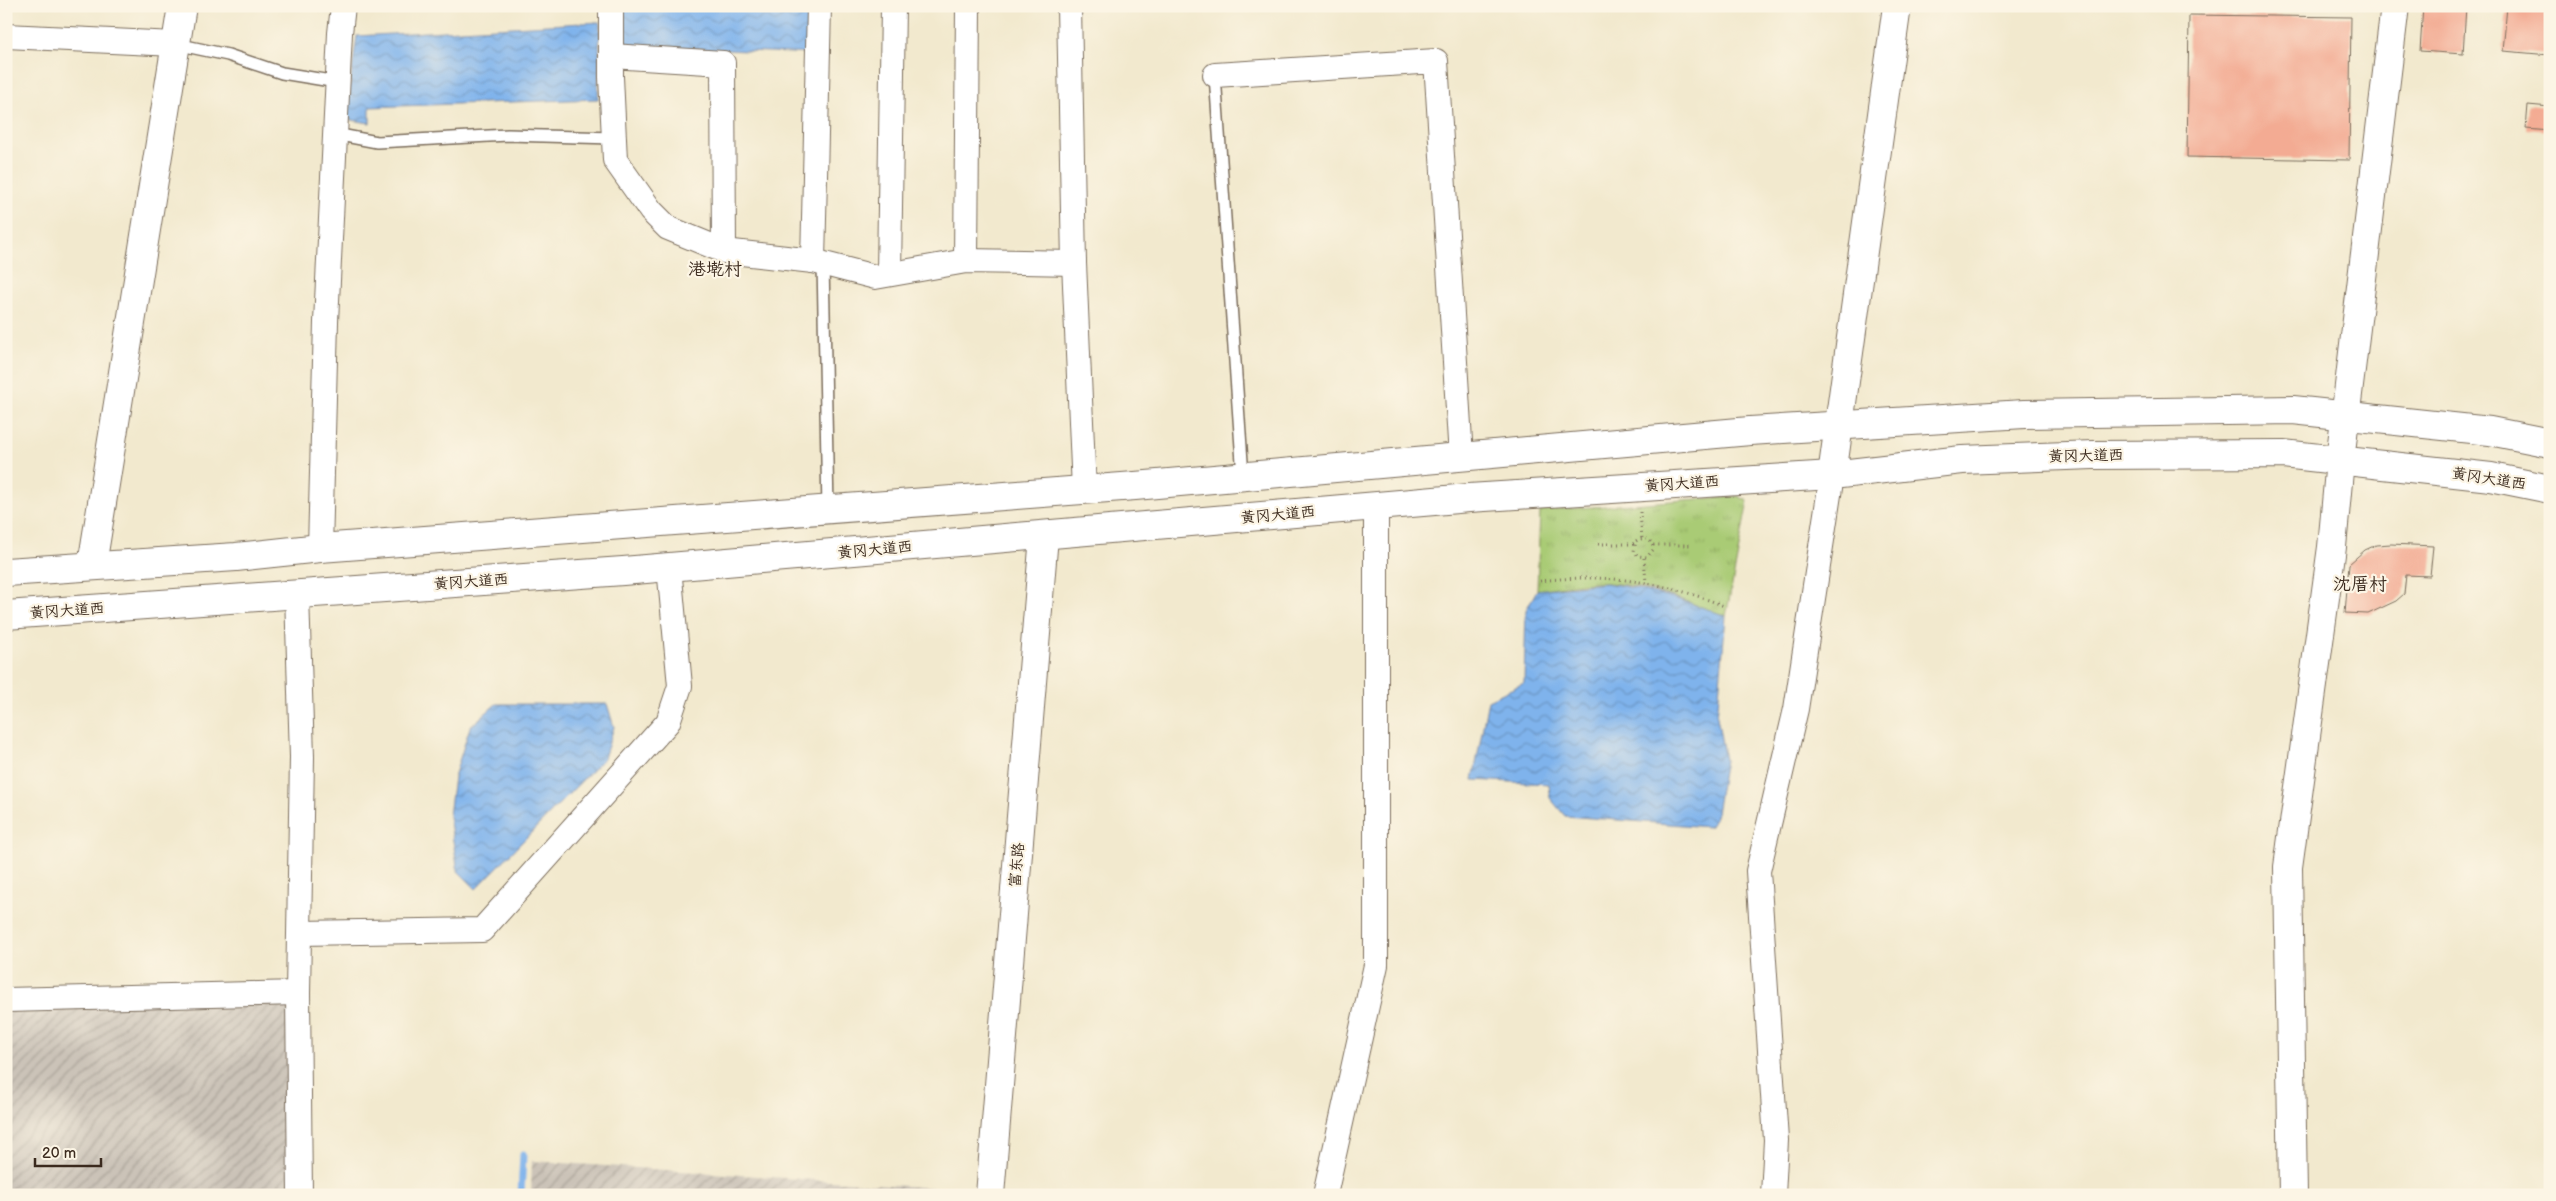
<svg xmlns="http://www.w3.org/2000/svg" width="2556" height="1201" font-family="'Balsamiq Sans','LXGW WenKai TC',sans-serif">
<defs>
<pattern id="industrial-furrows" width="10" height="10" patternUnits="userSpaceOnUse" patternTransform="scale(1.25)"><rect width="10" height="10" fill="#cbc3b8"/><path d="M-1 1l2-2M0 10L10 0M9 11l2-2" fill="none" stroke="#a69f95"/></pattern>
<pattern id="park-tufts" width="24" height="20" patternUnits="userSpaceOnUse" patternTransform="scale(1.25)"><rect width="24" height="20" fill="#a9cb74"/><path d="M3 7l-1-3M5 7V3M7 7l1-3M15 17l-1-3M17 17v-4M19 17l1-3" fill="none" stroke="#92ae64"/></pattern>
<pattern id="water-waves" width="16" height="10" patternUnits="userSpaceOnUse" patternTransform="scale(1.25)"><rect width="16" height="10" fill="#7fb3ec"/><path d="M0 5q4-4 8 0t8 0" fill="none" stroke="#6992bf"/></pattern>
</defs>
<rect width="100%" height="100%" fill="#fcf5e5"/>
<filter id="ink" filterUnits="userSpaceOnUse"><feTurbulence type="fractalNoise" baseFrequency=".02" numOctaves="2"/><feDisplacementMap in="SourceGraphic" scale="10" xChannelSelector="R" yChannelSelector="G"/><feConvolveMatrix kernelMatrix="1 2 1 2 8 2 1 2 1" color-interpolation-filters="sRGB"/></filter>
<filter id="wash" filterUnits="userSpaceOnUse"><feTurbulence type="fractalNoise" baseFrequency=".0096" numOctaves="4" result="noise"/><feDisplacementMap in="SourceGraphic" scale="20" xChannelSelector="R" yChannelSelector="G"/><feGaussianBlur stdDeviation="1.12" result="paint"/><feColorMatrix in="noise" values="0 0 0 0 0 0 0 0 0 0 0 0 0 0 0 0 0 1.4 0 .05"/><feComposite in="paint" operator="in"/></filter>
<g filter="url(#wash)">
<rect width="100%" height="100%" fill="#f2e9ce"/>
<g fill="url(#industrial-furrows)">
<path d="M298 993 300 1195H6V1000Z"/>
<path d="M532 1161 966 1190V1195H531Z"/>
</g>
<path fill="url(#park-tufts)" stroke="#727a49" d="M1738 496 1748 501 1726 616C1687 602 1648 585 1606 583 1584 582 1559 587 1537 590L1540 511Z"/>
<g fill="url(#water-waves)" stroke="#5d6e85">
<path d="M620 6H813L811 54 620 45Z"/>
<path d="M600 22 598 99 370 107V123L345 119 357 36Z"/>
<path d="M1605 583C1648 589 1686 601 1726 616L1717 717 1725 760 1715 819 1709 827 1565 816 1550 798 1549 784 1473 780 1488 700 1524 683 1526 610 1537 590Z"/>
<path d="M496 704H607L614 727 604 758 476 889 458 871 449 816 454 777 470 727Z"/>
</g>
<g fill="none" stroke-linecap="round" stroke-linejoin="round">
<path stroke="#7fb3ec" stroke-width="7" d="M521 1195 523 1154"/>
</g>
<g id="blocks">
<g fill="#f3ab93">
<path d="M2423 6H2466L2463 54 2420 51Z"/>
<path d="M2507 6H2550V55L2503 51Z"/>
<path d="M2189 15 2351 17 2349 160 2187 157Z"/>
<path d="M2528 105 2550 107V131L2526 129Z"/>
<path d="M2391 544 2433 546 2430 576 2406 575 2404 594 2396 601 2368 614 2345 613 2349 564 2365 550 2376 545Z"/>
</g>
</g>
</g>
<g filter="url(#ink)">
<use href="#blocks" fill-opacity="0" stroke="#7b6d5c" stroke-width="1"/>
<g fill="none" stroke-linecap="round" stroke-linejoin="round">
<defs>
<g id="service">
<path d="M176 44 228 55 282 73 337 82"/>
<path d="M1215 75 1243 476"/>
<path d="M335 134 377 142 508 135 613 138"/>
<path d="M823 264 828 509"/>
</g>
<g id="minor">
<path d="M611 6V77L615 160 651 211 668 228 724 251 813 261 875 277 966 261 1074 263"/>
<path d="M1069 6 1074 263 1084 490"/>
<path d="M6 36 175 44"/>
<path d="M611 56 723 63 724 251"/>
<path d="M1215 75 1436 61 1461 457"/>
<path d="M813 261 819 6"/>
<path d="M966 261 968 6"/>
<path d="M889 274 893 6"/>
<path d="M320 548 326 322 340 33 343 6"/>
<path d="M297 594 302 757 298 993 300 1195"/>
<path d="M300 933 482 930 668 722 680 686 669 567"/>
<path d="M6 1000 298 993"/>
<path d="M1325 1195 1376 965V506"/>
<path d="M1773 1195 1776 1140 1758 871 1796 709 1832 475"/>
</g>
<g id="tertiary">
<path d="M1832 475 1897 6"/>
<path d="M92 565 182 6"/>
<path d="M990 1195 1044 536"/>
<path d="M2293 1195 2288 867 2332 547 2340 460 2395 6"/>
</g>
<g id="primary">
<path d="M6 572 236 557 320 548 1135 486 1750 431 2024 414 2293 410 2490 431 2550 443"/>
<path d="M6 615 623 571 1469 498 1832 475 1962 460 2093 455 2283 454 2491 477 2550 489"/>
</g>
</defs>
<use href="#service" stroke="#7b6d5c" stroke-width="14"/>
<use href="#minor" stroke="#7b6d5c" stroke-width="26"/>
<use href="#tertiary" stroke="#7b6d5c" stroke-width="30"/>
<use href="#primary" stroke="#7b6d5c" stroke-width="30"/>
<g stroke="#7b6d5c" stroke-width="3" stroke-dasharray="1 4" stroke-linecap="butt">
<path d="M1640 512 1642 538"/>
<path d="M1598 544H1635"/>
<path d="M1653 545V550L1647 557 1638 556 1634 551 1636 541C1642 537 1649 538 1653 545H1690"/>
<path d="M1644 558 1646 582"/>
<path d="M1540 581C1605 573 1664 581 1724 606"/>
</g>
<use href="#service" stroke="#fff" stroke-width="11"/>
<use href="#minor" stroke="#fff" stroke-width="24"/>
<use href="#tertiary" stroke="#fff" stroke-width="28"/>
<use href="#primary" stroke="#fff" stroke-width="28"/>
</g>
</g>
<g text-anchor="middle" dominant-baseline="central" stroke-width="4.5" stroke-linejoin="round" paint-order="stroke">
<g font-size="15" fill="#3b2a1e" stroke="#fcf5e5">
<text transform="translate(2086 456) rotate(-1)">黄冈大道西</text>
<text transform="translate(2489 479) rotate(9)">黄冈大道西</text>
<text transform="translate(1682 484) rotate(-4)">黄冈大道西</text>
<text transform="translate(1278 515) rotate(-5)">黄冈大道西</text>
<text transform="translate(875 550) rotate(-5)">黄冈大道西</text>
<text transform="translate(471 582) rotate(-4)">黄冈大道西</text>
<text transform="translate(67 611) rotate(-4)">黄冈大道西</text>
<text transform="translate(1017 865) rotate(-85)">富东路</text>
</g>
<g font-size="18" fill="#3b2a1e" stroke="#fcf5e5">
<text x="715" y="269">港墘村</text>
<text x="2360" y="584">沈厝村</text>
</g>
</g>
<rect width="2556" height="1201" fill="none" stroke="#fcf5e5" stroke-width="25"/>
<path d="M35 1158v8h66v-8" fill="none" stroke="#3b2a1e" stroke-width="2.5"/>
<text x="42" y="1158" font-size="15" fill="#3b2a1e" stroke="#fcf5e5" stroke-width="4" paint-order="stroke">20 m</text>
</svg>
